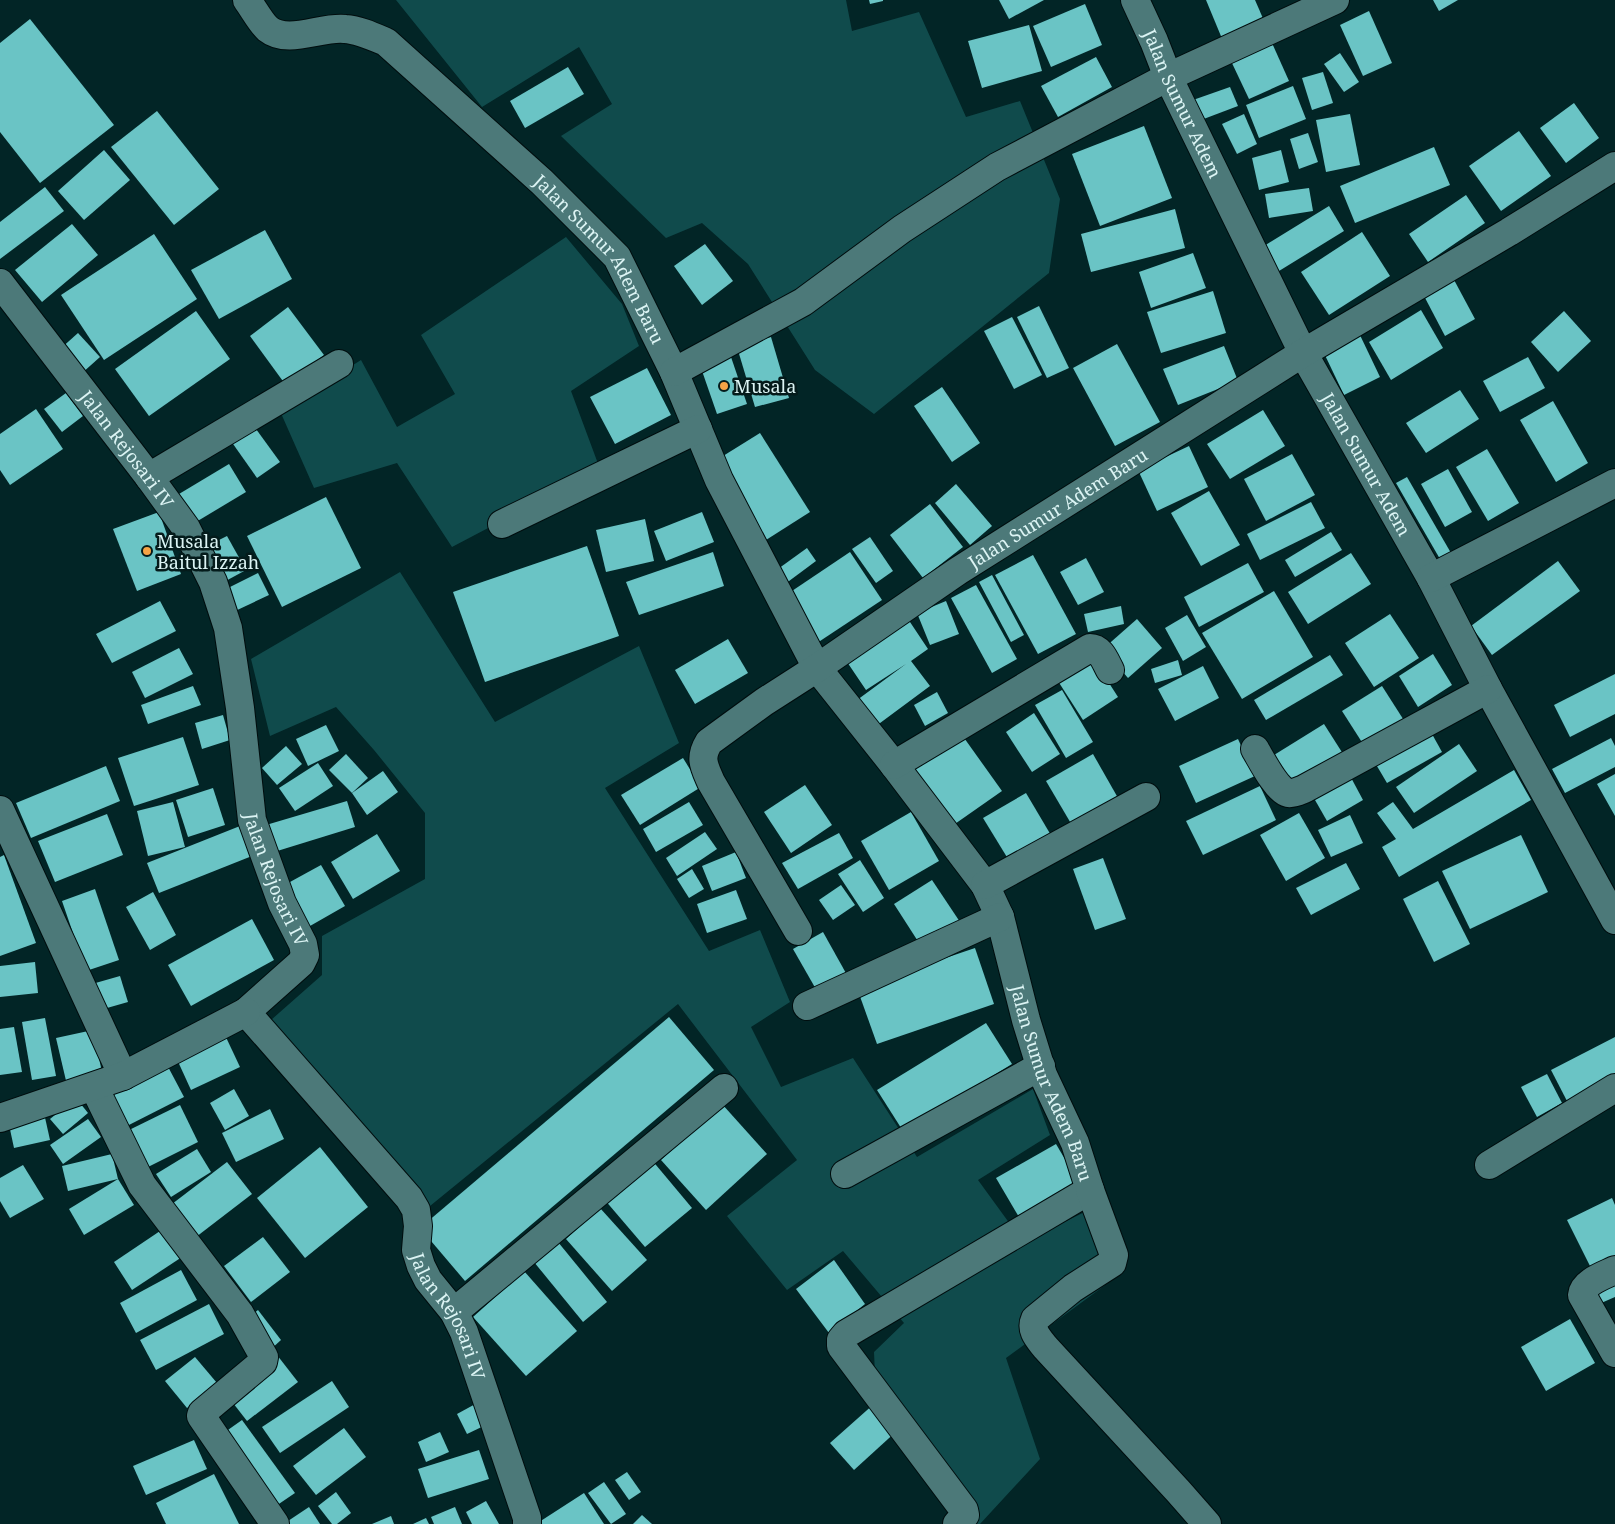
<svg xmlns="http://www.w3.org/2000/svg" width="1615" height="1524" font-family="'Noto Serif',serif">
<rect width="100%" height="100%" fill="#022526"/>
<g fill="#104b4c">
<path d="M396 0H846L852 31 919 12 966 117 1020 101 1060 199 1049 273 874 414 815 370 748 264 702 223 666 238 561 136 612 104 579 47 482 107Z"/>
<path d="M566 237 622 304 639 346 571 391 600 469 452 547 397 463 314 488 280 411 361 360 397 427 455 394 421 335Z"/>
<path d="M400 572 495 722 639 646 679 743 605 788 709 951 760 930 790 1002 751 1027 781 1087 853 1058 917 1157 1033 1089 1050 1135 978 1180 1023 1242 1093 1208 1108 1283 1006 1358 1040 1459 980 1524H972L876 1398 874 1352 904 1323 843 1251 787 1290 727 1216 797 1160 678 1004 430 1206 271 1020 322 975V936L425 879V813L374 750 336 707 270 736 251 659Z"/>
</g>
<g fill="#6ac4c5">
<path d="M869 0H883V1L870 4Z"/>
<path d="M999 0H1044L1009 19Z"/>
<path d="M1206 0H1255L1265 23 1223 41Z"/>
<path d="M1433 0H1458L1439 11Z"/>
<path d="M1085 4 1102 45 1051 67 1033 26Z"/>
<path d="M1369 11 1392 63 1363 76 1340 25Z"/>
<path d="M30 19 114 125 40 183 0 132V43Z"/>
<path d="M1029 25 1042 71 982 88 968 41Z"/>
<path d="M1272 43 1289 81 1249 99 1231 61Z"/>
<path d="M1340 53 1359 82 1344 92 1324 64Z"/>
<path d="M1096 57 1112 87 1058 117 1041 86Z"/>
<path d="M568 67 584 94 525 128 510 101Z"/>
<path d="M1323 72 1333 103 1312 110 1302 78Z"/>
<path d="M1293 86 1306 119 1259 138 1246 105Z"/>
<path d="M1230 87 1238 106 1201 120 1193 100Z"/>
<path d="M1574 103 1599 138 1566 163 1540 128Z"/>
<path d="M157 111 219 189 174 225 111 147Z"/>
<path d="M1244 114 1257 144 1237 154 1222 124Z"/>
<path d="M1350 114 1360 165 1326 172 1316 120Z"/>
<path d="M1144 126 1172 198 1100 226 1072 154Z"/>
<path d="M1519 131 1551 176 1501 211 1469 166Z"/>
<path d="M1308 133 1318 162 1299 169 1290 139Z"/>
<path d="M1434 147 1450 185 1355 223 1340 186Z"/>
<path d="M104 150 130 180 84 220 58 191Z"/>
<path d="M1281 150 1289 182 1259 190 1252 158Z"/>
<path d="M45 187 64 211 0 259V222Z"/>
<path d="M1309 188 1313 211 1269 218 1265 194Z"/>
<path d="M1466 195 1485 223 1428 262 1409 234Z"/>
<path d="M1329 206 1344 231 1279 271 1264 246Z"/>
<path d="M1175 209 1185 248 1091 272 1081 234Z"/>
<path d="M72 224 98 255 42 302 15 270Z"/>
<path d="M265 230 292 279 219 319 191 270Z"/>
<path d="M1362 232 1390 276 1329 315 1301 272Z"/>
<path d="M154 234 197 299 104 360 61 295Z"/>
<path d="M705 244 733 281 702 305 674 266Z"/>
<path d="M1193 253 1206 288 1151 308 1139 272Z"/>
<path d="M1453 278 1475 319 1445 336 1423 294Z"/>
<path d="M1213 291 1226 333 1161 353 1147 312Z"/>
<path d="M1039 306 1069 368 1047 378 1017 317Z"/>
<path d="M288 307 324 355 285 384 250 336Z"/>
<path d="M1421 310 1443 348 1391 380 1369 342Z"/>
<path d="M196 311 230 359 149 416 115 369Z"/>
<path d="M1564 311 1591 341 1558 372 1531 342Z"/>
<path d="M1012 317 1042 375 1014 389 984 331Z"/>
<path d="M78 333 100 357 81 374 59 350Z"/>
<path d="M1359 333 1380 377 1344 395 1323 351Z"/>
<path d="M771 337 789 398 755 407 737 347Z"/>
<path d="M1117 344 1160 422 1115 446 1073 368Z"/>
<path d="M1224 346 1238 381 1178 405 1163 369Z"/>
<path d="M731 357 747 404 717 414 701 368Z"/>
<path d="M1528 357 1545 388 1500 412 1483 381Z"/>
<path d="M647 368 671 415 615 444 590 397Z"/>
<path d="M942 387 980 443 952 462 914 406Z"/>
<path d="M1460 390 1479 419 1426 453 1406 423Z"/>
<path d="M66 393 83 416 62 432 44 409Z"/>
<path d="M1553 401 1588 463 1556 482 1520 420Z"/>
<path d="M36 409 63 449 10 485 0 470V434Z"/>
<path d="M1263 410 1285 446 1230 479 1207 444Z"/>
<path d="M248 418 280 462 257 478 226 434Z"/>
<path d="M760 433 810 512 766 540 715 461Z"/>
<path d="M1189 446 1208 487 1157 511 1138 470Z"/>
<path d="M1487 449 1519 503 1488 521 1456 467Z"/>
<path d="M1292 454 1315 495 1266 521 1244 479Z"/>
<path d="M229 464 246 492 191 525 174 497Z"/>
<path d="M1448 469 1472 512 1445 527 1421 484Z"/>
<path d="M1407 477 1451 553 1440 559 1396 483Z"/>
<path d="M956 484 992 526 970 545 935 503Z"/>
<path d="M1209 491 1240 545 1201 566 1171 513Z"/>
<path d="M326 497 361 568 282 607 247 536Z"/>
<path d="M1311 502 1325 528 1260 560 1247 534Z"/>
<path d="M930 504 963 547 923 578 890 535Z"/>
<path d="M159 512 181 574 137 591 113 529Z"/>
<path d="M702 512 714 542 666 561 654 531Z"/>
<path d="M645 519 654 561 606 572 596 530Z"/>
<path d="M1331 532 1342 550 1295 577 1285 560Z"/>
<path d="M227 536 246 570 222 583 203 548Z"/>
<path d="M870 537 893 571 876 583 852 549Z"/>
<path d="M587 546 619 636 485 682 453 592Z"/>
<path d="M807 548 816 561 781 587 771 574Z"/>
<path d="M713 552 724 586 639 615 626 582Z"/>
<path d="M850 552 882 600 814 645 783 597Z"/>
<path d="M1351 553 1371 584 1308 624 1288 592Z"/>
<path d="M1033 555 1076 634 1038 654 995 575Z"/>
<path d="M1086 558 1104 592 1078 605 1060 572Z"/>
<path d="M1558 561 1580 591 1492 655 1471 626Z"/>
<path d="M1248 563 1264 592 1199 627 1184 597Z"/>
<path d="M258 573 269 595 233 612 222 591Z"/>
<path d="M992 575 1024 635 1011 642 979 582Z"/>
<path d="M976 585 1017 659 992 673 951 598Z"/>
<path d="M1274 591 1313 657 1242 699 1202 633Z"/>
<path d="M160 601 176 631 112 663 96 634Z"/>
<path d="M946 601 959 634 930 645 917 613Z"/>
<path d="M1121 606 1124 624 1088 632 1084 614Z"/>
<path d="M1390 614 1419 658 1374 687 1345 643Z"/>
<path d="M1187 615 1206 647 1183 661 1165 628Z"/>
<path d="M906 616 928 649 911 661 930 686 872 729 853 703 906 664 866 690 843 656Z"/>
<path d="M1137 619 1162 648 1128 678 1103 649Z"/>
<path d="M728 639 748 673 695 704 675 670Z"/>
<path d="M179 648 193 674 145 698 132 672Z"/>
<path d="M1433 654 1452 685 1418 707 1399 676Z"/>
<path d="M1091 655 1118 697 1083 720 1056 678Z"/>
<path d="M1330 655 1343 675 1266 720 1254 700Z"/>
<path d="M1178 660 1182 675 1155 683 1151 669Z"/>
<path d="M1203 666 1219 698 1175 721 1158 689Z"/>
<path d="M1615 674V714L1570 737 1554 705Z"/>
<path d="M193 686 201 705 148 724 141 705Z"/>
<path d="M1382 686 1405 722 1365 747 1342 711Z"/>
<path d="M1062 690 1093 742 1066 758 1035 705Z"/>
<path d="M937 692 948 713 925 726 914 705Z"/>
<path d="M1034 713 1060 754 1032 772 1006 732Z"/>
<path d="M223 715 230 740 202 749 195 723Z"/>
<path d="M1324 724 1345 757 1289 791 1269 758Z"/>
<path d="M326 725 339 751 308 766 296 739Z"/>
<path d="M1427 725 1442 752 1387 783 1371 756Z"/>
<path d="M957 728 1002 791 952 826 907 762Z"/>
<path d="M183 737 199 785 134 806 118 758Z"/>
<path d="M1611 738 1615 746V767L1565 793 1552 769Z"/>
<path d="M1238 739 1255 776 1196 803 1179 766Z"/>
<path d="M1459 744 1477 771 1414 813 1396 787Z"/>
<path d="M286 746 302 764 277 785 262 768Z"/>
<path d="M346 754 368 778 352 793 329 770Z"/>
<path d="M1093 754 1122 805 1076 832 1046 781Z"/>
<path d="M683 758 701 787 640 825 621 795Z"/>
<path d="M318 763 333 786 295 811 279 788Z"/>
<path d="M106 766 120 801 31 838 16 803Z"/>
<path d="M1514 770 1531 800 1399 877 1382 847 1396 839 1377 813 1393 802 1413 829Z"/>
<path d="M383 771 398 792 367 815 352 793Z"/>
<path d="M1348 772 1363 800 1327 821 1311 793Z"/>
<path d="M1615 774V816L1597 784Z"/>
<path d="M805 785 832 825 791 853 764 812Z"/>
<path d="M1260 786 1276 820 1203 855 1186 821Z"/>
<path d="M213 788 225 825 188 837 176 800Z"/>
<path d="M1026 793 1055 842 1013 867 983 818Z"/>
<path d="M347 801 355 827 274 852 266 825Z"/>
<path d="M173 802 185 847 148 856 137 811Z"/>
<path d="M689 802 703 825 656 852 643 829Z"/>
<path d="M911 812 939 861 889 890 861 841Z"/>
<path d="M1299 813 1325 858 1286 881 1260 835Z"/>
<path d="M107 814 123 855 55 882 38 841Z"/>
<path d="M1350 815 1363 843 1331 857 1318 830Z"/>
<path d="M240 826 252 856 159 893 147 863Z"/>
<path d="M705 832 717 849 677 876 666 858Z"/>
<path d="M839 833 853 858 798 889 782 863Z"/>
<path d="M377 834 400 871 353 899 331 862Z"/>
<path d="M1521 835 1548 892 1470 929 1442 871Z"/>
<path d="M736 852 746 878 712 891 702 866Z"/>
<path d="M4 855 36 943 0 956V857Z"/>
<path d="M1103 858 1126 919 1095 930 1073 869Z"/>
<path d="M860 860 884 898 863 912 838 874Z"/>
<path d="M1346 863 1360 889 1311 915 1296 888Z"/>
<path d="M321 865 345 906 303 930 279 888Z"/>
<path d="M692 869 704 889 689 898 677 879Z"/>
<path d="M932 880 960 922 921 946 894 904Z"/>
<path d="M1438 881 1470 944 1434 962 1403 899Z"/>
<path d="M841 885 855 905 833 920 819 900Z"/>
<path d="M95 889 119 960 86 971 62 901Z"/>
<path d="M736 890 747 919 707 933 697 904Z"/>
<path d="M153 892 176 935 150 950 126 907Z"/>
<path d="M252 919 274 960 191 1006 168 965Z"/>
<path d="M823 932 847 975 817 991 793 949Z"/>
<path d="M975 948 994 1004 877 1044 857 988Z"/>
<path d="M35 962 38 993 0 997V966Z"/>
<path d="M120 976 128 1002 100 1010 92 984Z"/>
<path d="M669 1017 714 1070 465 1281 420 1228Z"/>
<path d="M45 1018 56 1076 32 1080 22 1022Z"/>
<path d="M986 1023 1012 1064 903 1131 877 1090Z"/>
<path d="M14 1027 22 1072 0 1075V1029Z"/>
<path d="M93 1030 103 1077 67 1085 56 1038Z"/>
<path d="M224 1033 240 1067 191 1090 175 1055Z"/>
<path d="M1615 1037V1076L1567 1101 1551 1070Z"/>
<path d="M165 1061 184 1097 123 1128 104 1093Z"/>
<path d="M1547 1074 1562 1103 1537 1117 1521 1087Z"/>
<path d="M234 1089 249 1116 225 1130 210 1103Z"/>
<path d="M76 1098 88 1113 63 1134 50 1119Z"/>
<path d="M722 1104 767 1154 706 1210 661 1160Z"/>
<path d="M180 1105 198 1142 142 1170 123 1133Z"/>
<path d="M270 1109 284 1139 236 1162 222 1133Z"/>
<path d="M44 1113 50 1140 14 1148 8 1120Z"/>
<path d="M88 1119 101 1137 63 1164 50 1145Z"/>
<path d="M1056 1144 1083 1190 1023 1224 996 1178Z"/>
<path d="M320 1147 368 1207 305 1258 257 1198Z"/>
<path d="M197 1149 211 1172 171 1197 156 1174Z"/>
<path d="M112 1154 118 1179 68 1191 62 1166Z"/>
<path d="M651 1159 692 1208 645 1247 604 1199Z"/>
<path d="M227 1162 252 1194 196 1237 172 1204Z"/>
<path d="M23 1165 44 1199 10 1218 0 1201V1178Z"/>
<path d="M118 1179 134 1205 84 1235 69 1209Z"/>
<path d="M1612 1198 1615 1205V1266L1595 1276 1567 1220Z"/>
<path d="M600 1208 647 1260 612 1291 566 1239Z"/>
<path d="M166 1227 185 1255 132 1290 114 1262Z"/>
<path d="M263 1237 290 1272 251 1302 224 1266Z"/>
<path d="M558 1242 607 1302 583 1322 534 1262Z"/>
<path d="M834 1260 865 1304 829 1333 796 1289Z"/>
<path d="M181 1270 197 1300 136 1333 120 1303Z"/>
<path d="M524 1271 577 1331 526 1376 473 1317Z"/>
<path d="M1615 1279V1297L1592 1307 1586 1292Z"/>
<path d="M209 1304 224 1334 156 1370 140 1340Z"/>
<path d="M258 1310 281 1340 270 1350 246 1320Z"/>
<path d="M1570 1319 1595 1363 1546 1391 1521 1347Z"/>
<path d="M277 1355 298 1382 247 1421 226 1394Z"/>
<path d="M195 1357 217 1383 187 1408 165 1381Z"/>
<path d="M332 1381 349 1407 280 1453 262 1427Z"/>
<path d="M479 1402 490 1423 467 1434 457 1414Z"/>
<path d="M875 1403 899 1429 854 1470 830 1443Z"/>
<path d="M242 1420 295 1493 270 1510 218 1437Z"/>
<path d="M344 1428 366 1457 316 1495 293 1466Z"/>
<path d="M440 1432 449 1452 426 1462 418 1442Z"/>
<path d="M194 1440 207 1469 146 1495 133 1466Z"/>
<path d="M479 1450 489 1479 428 1498 418 1469Z"/>
<path d="M627 1472 641 1492 629 1500 615 1480Z"/>
<path d="M214 1474 239 1524H166L156 1503Z"/>
<path d="M604 1482 626 1514 611 1524 588 1493Z"/>
<path d="M336 1492 351 1513 337 1524H332L318 1506Z"/>
<path d="M584 1493 604 1524H536Z"/>
<path d="M486 1501 499 1524H472L466 1512Z"/>
<path d="M309 1507 320 1524H286L285 1523Z"/>
<path d="M455 1507 462 1524H434L431 1517Z"/>
<path d="M642 1515 652 1524H633Z"/>
<path d="M391 1516 394 1524H372Z"/>
<path d="M426 1518 429 1524H413Z"/>
</g>
<g fill="none" stroke-linecap="round" stroke-linejoin="round">
<defs>
<g id="street">
<path id="s1" d="M247 0C253 8 261 23 268 29 288 45 322 26 345 29 359 30 372 36 386 42L542 182 617 257 674 372 719 480 817 668 894 765 985 885 1000 917 1026 1020 1043 1075 1075 1143 1090 1190 846 1334 841 1340V1346L964 1510 965 1515 957 1524"/>
<path id="s2" d="M1135 0 1154 41 1168 77 1303 353 1431 578 1488 689 1615 920"/>
<path id="s3" d="M0 283 149 477 186 528 213 582 228 628 240 708 252 820 282 903 303 944 305 955 301 963 246 1012 409 1198 416 1210 418 1226 416 1250 421 1266 428 1280 454 1312 464 1332 527 1518V1524"/>
<path d="M674 372 803 302 902 229 997 167 1168 77 1335 0"/>
<path d="M149 477 339 364"/>
<path d="M502 524 698 429"/>
<path d="M1431 578 1615 483"/>
<path d="M1255 749C1261 759 1277 791 1288 793 1293 794 1299 791 1304 789L1488 689"/>
<path d="M894 765 1090 648C1101 648 1105 661 1110 670"/>
<path d="M0 810 123 1076"/>
<path d="M985 885 1146 797"/>
<path id="s4" d="M798 931 711 782C704 766 699 758 709 742L764 702 817 668 958 571 1303 353 1509 232 1615 166"/>
<path d="M807 1006 1000 917"/>
<path d="M94 1087 142 1185 240 1314 264 1357 263 1362 202 1413 201 1416 275 1524"/>
<path d="M0 1118 123 1076 246 1012"/>
<path d="M1489 1165 1615 1088"/>
<path d="M845 1174 1041 1066"/>
<path d="M1090 1190 1114 1255 1112 1263 1073 1288 1035 1319C1030 1330 1038 1338 1045 1347L1178 1491 1207 1524"/>
<path d="M1615 1270C1605 1275 1583 1282 1582 1295L1615 1353"/>
<path d="M454 1312 724 1088"/>
</g>
</defs>
<use href="#street" stroke="#000d0e" stroke-width="30"/>
<use href="#street" stroke="#4c7979" stroke-width="28"/>
</g>
<g fill="#f5a346" stroke="#041b1b" stroke-width="2">
<circle cx="724" cy="386" r="5"/>
<circle cx="147" cy="551" r="5"/>
</g>
<g text-anchor="middle" dominant-baseline="central" stroke-width="5" stroke-linejoin="round" paint-order="stroke">
<g font-size="18" fill="#dcf4f4" stroke="#041b1b">
<text stroke="none"><textPath href="#s2" startOffset="114">Jalan Sumur Adem</textPath></text>
<text stroke="none"><textPath href="#s1" startOffset="465">Jalan Sumur Adem Baru</textPath></text>
<text stroke="none"><textPath href="#s3" startOffset="209">Jalan Rejosari IV</textPath></text>
<text stroke="none"><textPath href="#s2" startOffset="519">Jalan Sumur Adem</textPath></text>
<text stroke="none"><textPath href="#s4" startOffset="635">Jalan Sumur Adem Baru</textPath></text>
<text stroke="none"><textPath href="#s3" startOffset="674">Jalan Rejosari IV</textPath></text>
<text stroke="none"><textPath href="#s1" startOffset="1415">Jalan Sumur Adem Baru</textPath></text>
<text stroke="none"><textPath href="#s3" startOffset="1214">Jalan Rejosari IV</textPath></text>
</g>
<g font-size="18" fill="#dcf4f4" stroke="#041b1b" text-anchor="start">
<text x="734" y="386">Musala</text>
<text x="157" y="541">Musala<tspan x="157" dy="21">Baitul Izzah</tspan></text>
</g>
</g>
</svg>
